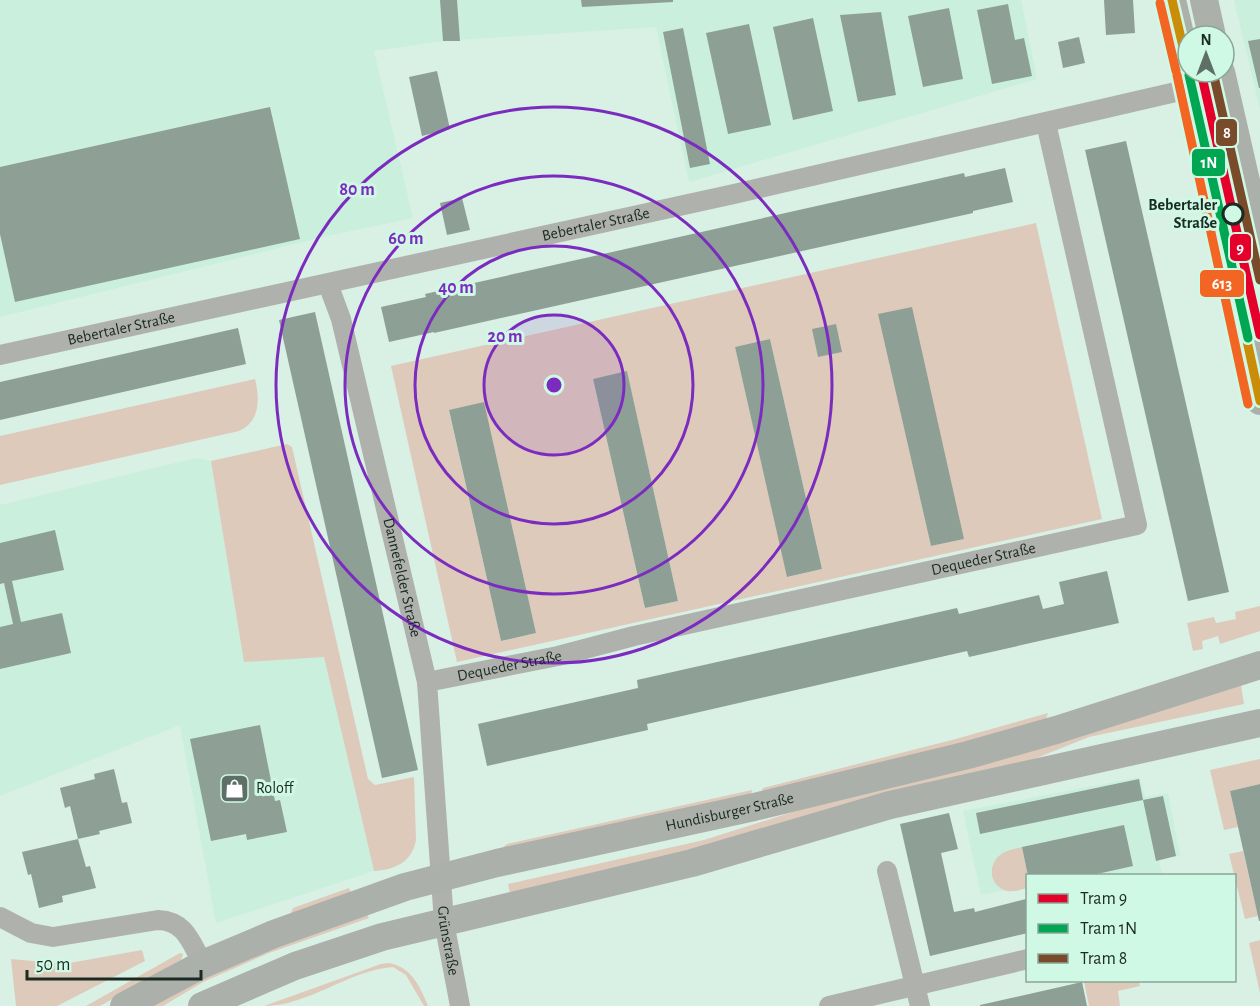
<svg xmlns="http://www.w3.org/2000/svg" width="1260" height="1006" font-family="'Alegreya Sans',sans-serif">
<rect width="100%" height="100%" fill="#d9f0e5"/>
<g fill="#caefdd">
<path d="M0 0H1021L1037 79 689 182 656 27 443 41 374 51 413 218 327 236 0 317Z"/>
<path d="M1234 0H1260V109Z"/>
<path d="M196 458 211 461 244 661 324 657 374 871 216 923 180 725 0 796V505Z"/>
<path d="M1140 777 1145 797 1168 793 1180 856 1159 860 1162 875 1028 876 1027 886 981 895 963 811Z"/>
</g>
<g fill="#ddcabb" fill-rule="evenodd">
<path d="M1036 223 1102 519 457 662 391 366ZM879 315 964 539 931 546ZM770 339 822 569 788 577 735 347ZM627 372 678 601 645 608 593 379ZM484 403 536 633 501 641 449 411Z"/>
<path d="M255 379C260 399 260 422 239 431L0 485V436Z"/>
<path d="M287 444 292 447 368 779 375 785 414 777 416 840C412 862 395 870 374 871L324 657 244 662 211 461Z"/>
<path d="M1260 606V631L1220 644 1218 636 1202 641 1203 649 1193 651 1187 623 1214 617 1216 623 1236 619 1235 612Z"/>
<path d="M1241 685 1244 704 1089 737 1034 759 706 847 510 893 508 884 704 840 802 809Z"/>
<path d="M1048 713 1046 719 934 751 760 794 763 788 952 740Z"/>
<path d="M1260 759V784L1230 791 1238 827 1224 830 1210 770Z"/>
<path d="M752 790 751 795 502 848 507 844Z"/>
<path d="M1022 847 1028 875 1027 888C1020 890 1011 893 1004 890 989 884 988 865 1000 855 1006 850 1014 849 1022 847Z"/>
<path d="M1243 851 1258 916 1245 919 1229 854Z"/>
<path d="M349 888 351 893 290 915 293 908Z"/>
<path d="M366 912 369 918 269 953 203 982 163 1006H146L192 982Z"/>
<path d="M1260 940V993L1249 943Z"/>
<path d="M142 950 145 961 57 1006H16L11 959 64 964Z"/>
<path d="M180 953 183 954 181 960 100 1006H86Z"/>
<path d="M389 963C411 967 420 986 428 1006H424L406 975 393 967C349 970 309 1006 264 1006L381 964Z"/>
<path d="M1084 981H1139L1140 986 1118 991 1120 1006H1089Z"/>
</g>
<g fill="#8e9f96">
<path d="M440 0H457L460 41H443Z"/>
<path d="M581 0H673V2L582 7Z"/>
<path d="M1104 0H1133L1135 33 1106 35Z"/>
<path d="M1008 4 1015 40 1024 38 1032 76 992 84 977 10Z"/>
<path d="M949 8 963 79 923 87 908 16Z"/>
<path d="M881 12 896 95 858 102 840 15Z"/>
<path d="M813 18 833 111 793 120 773 27Z"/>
<path d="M749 24 771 125 728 134 706 33Z"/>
<path d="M683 28 710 164 690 168 663 32Z"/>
<path d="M1079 37 1085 63 1063 68 1058 42Z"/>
<path d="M1260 39V88H1259L1248 41Z"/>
<path d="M437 71 450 129 422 136 409 77Z"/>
<path d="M270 107 300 239 15 302 0 234V167Z"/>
<path d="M1126 141 1229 592 1188 601 1085 150Z"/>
<path d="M1005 168 1013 202 973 211V213L434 333V332L389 342 381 307 426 297 425 294 964 173 965 177Z"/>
<path d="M462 198 470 230 447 235 440 203Z"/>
<path d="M912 307 964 539 931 546 878 314Z"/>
<path d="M315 312 418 770 382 778 279 320Z"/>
<path d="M836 324 842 352 818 357 812 329Z"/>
<path d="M238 328 246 364 0 420V382Z"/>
<path d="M770 339 822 569 787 577 735 347Z"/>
<path d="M627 371 678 601 645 608 593 379Z"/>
<path d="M484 402 536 633 501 641 449 410Z"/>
<path d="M55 530 64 570 12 581 21 622 62 613 71 653 0 669V627L13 624 4 583 0 584V543Z"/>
<path d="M1107 571 1119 623 969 657 967 651 647 724 648 730 487 766 478 724 638 688 637 680 957 608 959 614 1039 595 1043 609 1064 604 1059 582Z"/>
<path d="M260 725 275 801 280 800 287 832 247 840 246 834 211 841 190 739Z"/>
<path d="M114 769 122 803 127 802 132 823 99 831 100 834 78 839 70 806 65 808 60 788 95 779 94 774Z"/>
<path d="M1139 779 1143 800 980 834 976 813Z"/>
<path d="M1260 784V921H1259L1230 791Z"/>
<path d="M1163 796 1176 856 1156 861 1143 800Z"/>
<path d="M949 813 958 849 941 853 954 912 974 908 975 912 1026 899 1028 933 930 956 900 824Z"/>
<path d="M1124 825 1133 866 1088 876H1028L1022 847Z"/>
<path d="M78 839 86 867 90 866 96 888 62 896 63 902 39 908 31 874 28 875 22 852Z"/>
<path d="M1082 982 1087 1006H980V1005Z"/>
</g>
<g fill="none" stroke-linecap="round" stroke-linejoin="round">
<g stroke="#afb1ad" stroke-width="20">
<path id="s1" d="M328 284 341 319 427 682 444 922 460 1006"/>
<path id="s2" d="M0 355 734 194 1193 88"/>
<path id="s3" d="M427 682 558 656 634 636 1137 525 1046 123"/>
<path d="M887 871 920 1006"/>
<path d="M0 917 31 933 53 937 158 920C186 921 191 943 203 964"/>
<path d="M829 1006 1028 959"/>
</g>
<g stroke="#acb0aa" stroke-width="28">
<path d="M1172 0 1188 68"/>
<path d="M1204 0 1212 36"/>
<path d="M1189 72 1260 401"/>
<path d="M1221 72 1260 242"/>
<path id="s4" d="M124 1006 203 964 274 934 405 887 497 863 754 807 968 755 1056 730 1260 665"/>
<path d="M202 1006 295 966 382 937 692 863 890 805 1260 723"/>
</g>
<defs>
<g id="bus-1">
<path d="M1172 0 1188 68"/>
<path d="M1189 72 1260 401"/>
</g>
<g id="bus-2">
<path d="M1160 3 1176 71"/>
<path d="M1177 75 1248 404"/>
</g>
</defs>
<use href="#bus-1" stroke="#d0f9e5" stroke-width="14"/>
<use href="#bus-2" stroke="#d0f9e5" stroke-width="14"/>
<use href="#bus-1" stroke="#cb8d07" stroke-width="9"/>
<use href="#bus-2" stroke="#f26522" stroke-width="9"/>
<defs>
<path id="tram-1" d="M1201 72 1260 335"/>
<path id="tram-2" d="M1189 75 1248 338"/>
<path id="tram-3" d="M1213 72 1260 280"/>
</defs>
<use href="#tram-1" stroke="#d0f9e5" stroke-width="14"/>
<use href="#tram-2" stroke="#d0f9e5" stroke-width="14"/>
<use href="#tram-3" stroke="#d0f9e5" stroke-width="14"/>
<use href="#tram-1" stroke="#e4002b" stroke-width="9"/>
<use href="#tram-2" stroke="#00a651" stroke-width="9"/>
<use href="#tram-3" stroke="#7a4b2a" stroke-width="9"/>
</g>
<circle cx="554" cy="385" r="70" fill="#7b2cbf" fill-opacity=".12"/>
<g fill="none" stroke="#7b2cbf" stroke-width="3">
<circle cx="554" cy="385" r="70"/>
<circle cx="554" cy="385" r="139"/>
<circle cx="554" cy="385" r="209"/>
<circle cx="554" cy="385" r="278"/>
</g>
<defs>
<symbol id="shop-square" viewBox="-11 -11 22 22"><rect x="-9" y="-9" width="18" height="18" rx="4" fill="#5e6f67" stroke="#d0f9e5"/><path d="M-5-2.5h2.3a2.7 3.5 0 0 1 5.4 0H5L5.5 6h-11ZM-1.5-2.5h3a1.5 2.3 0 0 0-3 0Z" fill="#fff"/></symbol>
</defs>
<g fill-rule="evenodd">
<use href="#shop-square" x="218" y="772" width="33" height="33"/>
</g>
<circle fill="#d0f9e5" stroke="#1b2a23" stroke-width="3" cx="1233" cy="214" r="10"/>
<g text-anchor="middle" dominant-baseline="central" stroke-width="6" stroke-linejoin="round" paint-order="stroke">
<g font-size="16" font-weight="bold" fill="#1b2a23" stroke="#d0f9e5" text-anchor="end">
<text x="1217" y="205">Bebertaler<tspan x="1217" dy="18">Straße</tspan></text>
</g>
<g font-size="16" fill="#1b2a23" stroke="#d0f9e5">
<text stroke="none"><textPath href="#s2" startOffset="610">Bebertaler Straße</textPath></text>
<text stroke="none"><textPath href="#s2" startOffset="124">Bebertaler Straße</textPath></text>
<text stroke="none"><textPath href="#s3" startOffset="570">Dequeder Straße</textPath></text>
<text stroke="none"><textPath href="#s1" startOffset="303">Dannefelder Straße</textPath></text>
<text stroke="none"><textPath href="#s3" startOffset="84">Dequeder Straße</textPath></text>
<text stroke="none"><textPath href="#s4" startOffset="639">Hundisburger Straße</textPath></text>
<text stroke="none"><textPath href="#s1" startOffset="670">Grünstraße</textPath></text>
</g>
<g font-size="16" fill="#1b2a23" stroke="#d0f9e5" text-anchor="start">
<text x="256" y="788">Roloff</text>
</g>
</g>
<circle cx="554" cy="385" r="9" fill="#7b2cbf" stroke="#d0f9e5" stroke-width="3"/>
<g font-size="18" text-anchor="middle" font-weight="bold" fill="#7b2cbf" stroke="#d0f9e5" stroke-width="6" stroke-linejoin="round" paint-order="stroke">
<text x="357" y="195">80 m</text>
<text x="406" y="244">60 m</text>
<text x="456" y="293">40 m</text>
<text x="505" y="342">20 m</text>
</g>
<g stroke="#d0f9e5" stroke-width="2">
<rect x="1215" y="118" width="23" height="29" rx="6" fill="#7a4b2a"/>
<rect x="1191" y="148" width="35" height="29" rx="6" fill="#00a651"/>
<rect x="1229" y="233" width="23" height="29" rx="6" fill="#e4002b"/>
<rect x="1199" y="269" width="46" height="29" rx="6" fill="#f26522"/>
</g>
<g font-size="16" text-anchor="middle" font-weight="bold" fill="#fff">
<text x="1227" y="138">8</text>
<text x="1209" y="168">1N</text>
<text x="1240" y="253">9</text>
<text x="1222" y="289">613</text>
</g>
<rect x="1026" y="874" width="210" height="108" fill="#d0f9e5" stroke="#88a697" stroke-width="1.5"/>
<rect x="1038" y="894" width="30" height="9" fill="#e4002b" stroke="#88a697" stroke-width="1.5"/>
<text x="1080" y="904" font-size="18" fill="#1b2a23">Tram 9</text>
<rect x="1038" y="924" width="30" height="9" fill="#00a651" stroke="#88a697" stroke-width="1.5"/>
<text x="1080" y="934" font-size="18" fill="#1b2a23">Tram 1N</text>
<rect x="1038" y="954" width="30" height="9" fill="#7a4b2a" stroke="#88a697" stroke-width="1.5"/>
<text x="1080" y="964" font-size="18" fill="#1b2a23">Tram 8</text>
<g transform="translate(1206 54)"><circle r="28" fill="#d0f9e5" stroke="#88a697" stroke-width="1.5"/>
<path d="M0-4.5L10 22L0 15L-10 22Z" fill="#5e6f67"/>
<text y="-9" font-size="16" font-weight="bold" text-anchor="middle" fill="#1b2a23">N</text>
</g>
<path d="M27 970v9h174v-9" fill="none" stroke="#1b2a23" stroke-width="3"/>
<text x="36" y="970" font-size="18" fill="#1b2a23" stroke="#d0f9e5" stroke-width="4.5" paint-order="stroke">50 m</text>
</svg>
